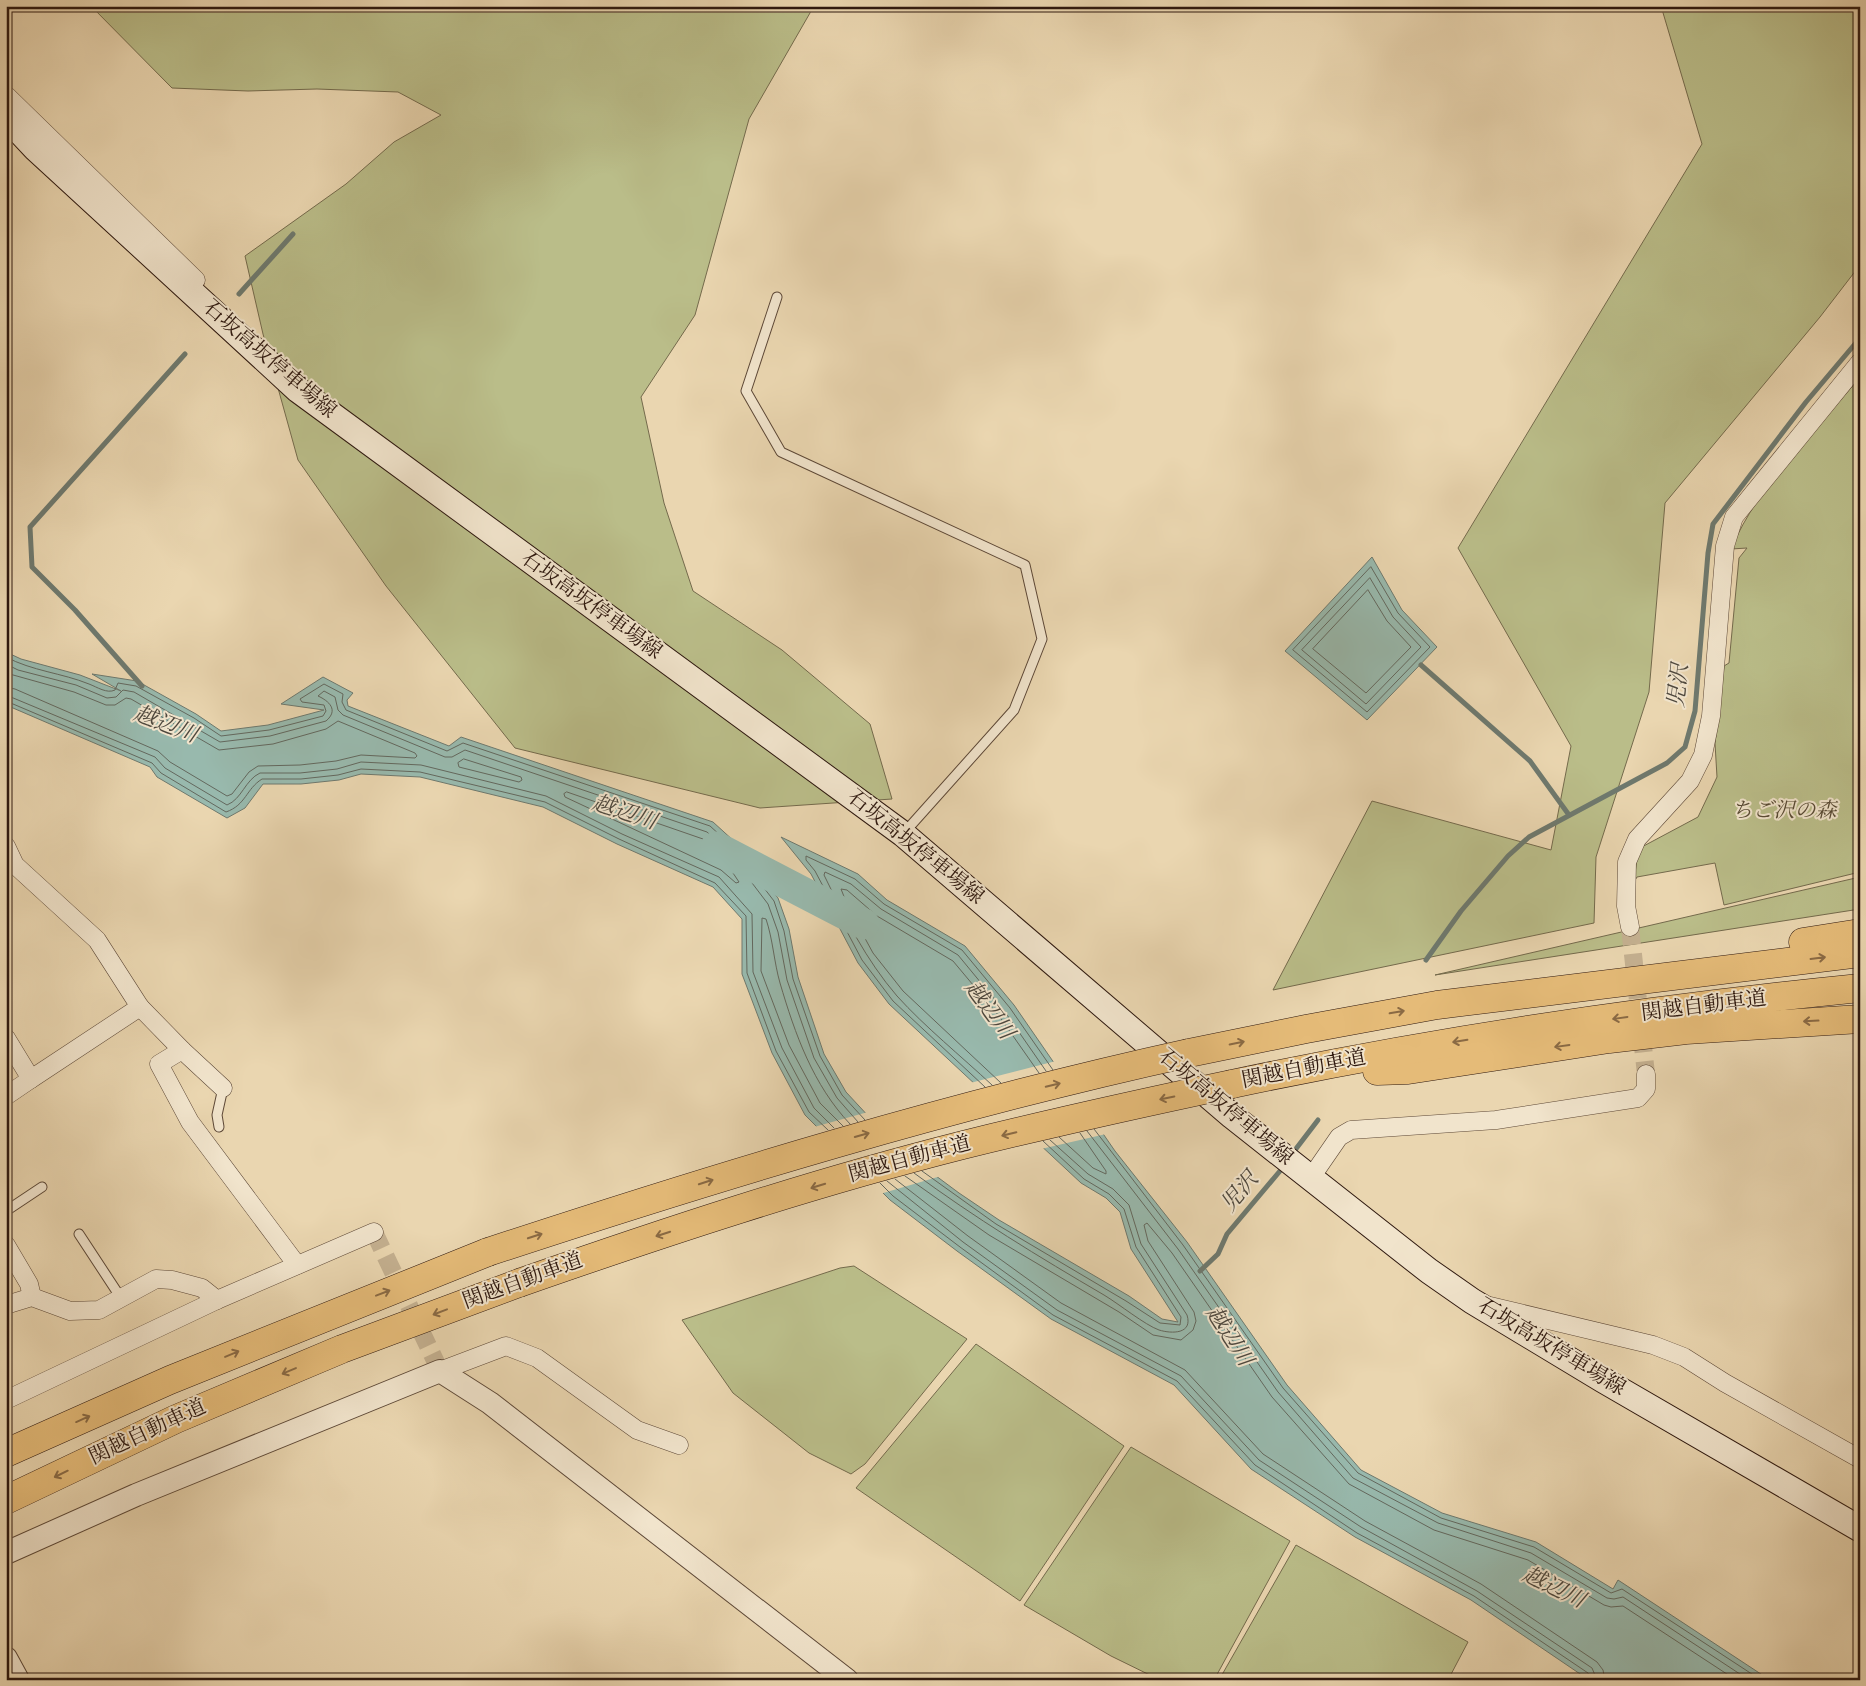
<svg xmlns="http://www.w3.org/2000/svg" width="1866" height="1686" font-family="'Sorts Mill Goudy','Noto Serif JP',serif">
<rect width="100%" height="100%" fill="#ead6b0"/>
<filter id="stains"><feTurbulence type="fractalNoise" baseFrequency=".004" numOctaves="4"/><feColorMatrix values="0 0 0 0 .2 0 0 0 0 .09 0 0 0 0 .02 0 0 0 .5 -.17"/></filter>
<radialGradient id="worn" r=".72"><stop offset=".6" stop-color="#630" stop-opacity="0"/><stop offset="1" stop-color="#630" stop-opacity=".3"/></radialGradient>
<g fill="#babd89" stroke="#746a4c">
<path d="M91 6H814L749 119 695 315 641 397 664 503 693 591 782 650 870 724 892 799 760 808 515 748 386 586 298 460 263 334 245 256 346 184 394 142 441 115 398 92 317 89 248 91 172 88Z"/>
<path d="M1661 6H1860V265L1820 317 1665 503 1649 692 1596 857 1594 923 1273 990 1372 801 1551 850 1571 746 1458 548 1702 144Z"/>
<path d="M1860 377V872L1724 905 1715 863 1637 877 1634 882 1638 849 1698 817 1717 777 1715 743 1724 666 1729 663 1739 558 1747 548 1731 549C1759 483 1816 431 1860 377Z"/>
<path d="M1860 877V909L1435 975Z"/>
<path d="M854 1266 967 1339 865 1464 851 1474 809 1453 733 1393 682 1320 840 1268Z"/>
<path d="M976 1344 1124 1446 1020 1601 856 1488Z"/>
<path d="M1131 1447 1290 1541 1214 1680H1160L1111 1656 1024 1605Z"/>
<path d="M1296 1545 1468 1642 1448 1680H1219Z"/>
</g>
<g fill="#98b9ad" stroke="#6e796e">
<path d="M1372 557 1402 610 1437 647 1367 720 1285 651Z"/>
<path d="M6 652 21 659 80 675 121 691 92 674 137 681 196 714 221 731 268 725 324 710 281 704 323 677 353 693 347 700 348 706 449 746 461 737 713 822 735 842 778 898 789 929 798 977 824 1054 846 1092 897 1147 959 1193 999 1220 1129 1296 1162 1319 1178 1322 1131 1249 1120 1212 1106 1198 1081 1183 889 1004 858 963 811 874 781 837 858 874 887 900 965 946 1014 1005 1115 1151 1187 1242 1287 1385 1361 1470 1442 1513 1536 1542 1613 1589 1618 1580 1770 1680H1589L1471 1600 1355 1537 1251 1469 1174 1385 1051 1319 957 1251 890 1200 805 1115 772 1053 742 974V919L713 887 617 844 543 807 420 777 361 774 339 780 301 784H263L245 808 227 818 157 777 150 767 6 705Z"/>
</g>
<g fill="#ead6b0">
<path d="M1056 1061 1106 1134 1041 1149 970 1083Z"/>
<path d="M868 1112 899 1145 941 1176 880 1194 814 1127Z"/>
</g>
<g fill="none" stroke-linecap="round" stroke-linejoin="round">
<g stroke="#63685e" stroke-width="1">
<path d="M1371 567 1398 613 1430 647 1367 712 1293 650Z"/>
<path d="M1370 578 1393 617 1421 647 1366 704 1302 650Z"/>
<path d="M1368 590 1387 621 1411 647 1366 693 1313 649Z"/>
<path d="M6 657C32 671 62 673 89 684 97 687 107 694 115 690L118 683 136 686 194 718 221 736 269 730 323 716 326 711 324 705 302 702 300 699 324 684 343 694 342 702 346 710 447 751 463 743 710 826 731 845 774 901 784 931 793 979 820 1056 842 1095 865 1120"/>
<path d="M6 664 18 670 76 685 107 698 116 697 123 690 134 692 220 742 270 736 326 721C339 710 329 701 318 696L324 691 335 697 338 710 343 715 445 757H452L465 750 707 832 727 850 768 904 778 932 787 980 814 1058 837 1098 858 1122"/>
<path d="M6 673 74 692 106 705H115L126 698 131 699 219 750 273 744 326 729 338 721 415 753 417 756 415 758 361 755 336 761 300 765 258 766 249 772 232 794 227 796 170 762 158 751 15 689 6 687"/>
<path d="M6 695 155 757 165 768 227 805C242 799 245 780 260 773H300L337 769 361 762 421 765 546 796 622 834 719 877 752 914 753 972 782 1048 814 1108 834 1128"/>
<path d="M6 701 152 763 161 773 226 812C246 805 246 789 262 779H301L338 775 361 769 420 772 545 802 619 839 715 883 746 916 747 973 776 1051 809 1112 828 1130"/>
<path d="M464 759 521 777 522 780 519 782 459 767 458 763Z"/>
<path d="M567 792 703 839 721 855 739 882 736 883 721 870 565 797 564 794Z"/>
<path d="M1001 1083 903 991 873 953 849 909 841 889 847 890 877 916 953 961 999 1016 1039 1073"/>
<path d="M992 1085C961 1056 925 1027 897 996 866 960 845 918 824 875L825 872 851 884 881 909 958 955 1005 1012 1046 1071"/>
<path d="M985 1087 893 1001 862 960 815 871 806 860V856L855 879 884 904 962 950 1010 1008 1053 1070"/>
<path d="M843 1126 820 1103 789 1045 761 971 762 918 766 919C773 940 774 962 780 983 795 1034 813 1085 850 1124"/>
<path d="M1094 1129 1183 1245 1283 1388 1358 1473 1441 1518 1534 1547 1611 1593 1622 1589 1761 1680"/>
<path d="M1087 1131 1178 1249 1278 1392 1353 1478 1438 1523 1531 1553 1607 1598 1614 1599 1623 1597 1749 1680"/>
<path d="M1059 1137 1093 1168 1106 1174V1171L1080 1133"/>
<path d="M922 1171 996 1224 1126 1301 1160 1323 1180 1325 1181 1317 1136 1247 1124 1209 1109 1194 1084 1179 1043 1141"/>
<path d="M914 1173C975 1218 1039 1257 1104 1295 1119 1304 1145 1325 1159 1330 1172 1334 1193 1334 1187 1315L1141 1244 1129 1205 1113 1189 1088 1174 1050 1140"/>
<path d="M905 1176 989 1235 1119 1312 1153 1335 1181 1340 1193 1330 1196 1321 1194 1312 1148 1241 1144 1225 1147 1223 1172 1253 1272 1397 1349 1484 1434 1530 1528 1560 1604 1605 1611 1607 1623 1606 1736 1680"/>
<path d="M895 1179 968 1236 1061 1303 1185 1370 1263 1454 1365 1521 1481 1584 1597 1662 1603 1670 1605 1680"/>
<path d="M887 1181 963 1242 1057 1310 1181 1376 1259 1460 1361 1527 1477 1591 1592 1668 1597 1680"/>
<path d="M880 1183 893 1196 960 1247 1053 1315 1177 1381 1255 1465 1357 1533 1474 1596 1588 1673 1591 1680"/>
</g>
<g stroke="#6e796e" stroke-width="5">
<path d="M239 294 293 234"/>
<path d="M1421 665 1530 761 1569 815"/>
<path d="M142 686 75 610 32 567 30 527 185 354"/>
<path d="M1426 960 1461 911 1508 856 1529 837 1667 763 1685 747 1695 711 1708 553 1713 524 1806 402 1860 338"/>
<path d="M1292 1154 1318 1120"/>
<path d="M1200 1271 1218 1254 1227 1234 1285 1165"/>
</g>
<path stroke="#98b9ad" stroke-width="31" d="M716 847 864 924"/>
<g stroke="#c4b090" stroke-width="18" stroke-dasharray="18 9" stroke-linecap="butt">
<path d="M1630 927 1646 1074"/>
<path d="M374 1232 440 1371"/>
</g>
<defs>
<g id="service">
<path d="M777 297 746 391 781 452 1025 565 1042 639 1014 710 904 833"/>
<path d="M219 1127 217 1115 223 1088"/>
<path d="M6 1211 42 1187"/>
<path d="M79 1234 121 1298"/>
</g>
<g id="minor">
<path d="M6 95 196 280"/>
<path d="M6 846 15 865 97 940 140 1007"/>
<path d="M1630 927 1626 906 1627 862 1637 839 1690 781 1703 755 1711 716 1725 546 1734 517 1860 362"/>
<path d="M6 1038 31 1079 6 1096"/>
<path d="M182 1050 223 1088"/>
<path d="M31 1079 140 1007 182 1050 159 1064 190 1122 297 1265"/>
<path d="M1310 1179 1339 1137 1351 1130 1496 1120 1638 1098 1646 1089V1074"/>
<path d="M6 1245 29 1284 32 1297"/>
<path d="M6 1305 32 1297 70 1311 99 1310 156 1279 172 1280 202 1288 217 1300 374 1232"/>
<path d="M1490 1306 1653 1345 1684 1357 1725 1383 1860 1459"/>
<path d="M440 1371 506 1346 537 1358 637 1430 679 1445"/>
<path d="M6 1400 217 1300"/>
</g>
<g id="tertiary">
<path d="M6 1553 136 1495 440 1371 490 1403 847 1680"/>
<path d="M6 1658 18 1680"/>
</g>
<path id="secondary" d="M6 117 35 148 298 390 903 834 1232 1116 1429 1271 1472 1301 1603 1380 1860 1529"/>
<g id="motorway">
<path d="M1803 942 1860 933"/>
<path d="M1189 1053 1306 1029 1437 1005 1860 953"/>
<path d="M1377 1071 1408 1070 1609 1039 1686 1030 1860 1019"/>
<path d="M1232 1084C1439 1040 1649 1009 1860 988"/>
<path d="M6 1453 170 1380 488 1252"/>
<path d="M6 1500 176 1419 342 1349 519 1283"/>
</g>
</defs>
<use href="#service" stroke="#5d4837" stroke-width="11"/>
<use href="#minor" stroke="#5d4837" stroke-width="19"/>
<use href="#tertiary" stroke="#5d4837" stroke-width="24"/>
<use href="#secondary" stroke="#2e180f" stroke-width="27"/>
<use href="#motorway" stroke="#2e180f" stroke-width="29"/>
<use href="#service" stroke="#f1e4cc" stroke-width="9"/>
<use href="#minor" stroke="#f1e4cc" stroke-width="18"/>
<use href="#tertiary" stroke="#f1e4cc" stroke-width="22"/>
<use href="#secondary" stroke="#f1e4cc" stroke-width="25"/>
<use href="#motorway" stroke="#e5bb78" stroke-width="28"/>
<defs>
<g id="motorway-bridge">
<path d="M488 1252C719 1176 952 1105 1189 1053"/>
<path d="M519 1283C665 1232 813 1183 963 1145 1052 1123 1142 1103 1232 1084"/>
</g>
</defs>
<use href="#motorway-bridge" stroke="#2e180f" stroke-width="29" stroke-linecap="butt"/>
<use href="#motorway-bridge" stroke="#e5bb78" stroke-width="28"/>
</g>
<defs><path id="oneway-shaft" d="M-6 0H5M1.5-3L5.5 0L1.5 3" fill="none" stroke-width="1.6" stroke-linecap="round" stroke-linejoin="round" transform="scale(1.25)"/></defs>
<g stroke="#8a6a44">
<use href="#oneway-shaft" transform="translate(1818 958) rotate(-7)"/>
<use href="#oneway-shaft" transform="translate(1397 1012) rotate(-10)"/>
<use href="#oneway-shaft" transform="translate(1620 1018) rotate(172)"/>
<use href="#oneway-shaft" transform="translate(1811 1021) rotate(177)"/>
<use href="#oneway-shaft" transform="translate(1460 1041) rotate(171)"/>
<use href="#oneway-shaft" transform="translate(1237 1043) rotate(-12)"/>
<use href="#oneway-shaft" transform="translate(1562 1046) rotate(172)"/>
<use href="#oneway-shaft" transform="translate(1053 1085) rotate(-14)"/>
<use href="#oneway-shaft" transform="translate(1167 1098) rotate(168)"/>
<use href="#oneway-shaft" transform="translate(1009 1134) rotate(167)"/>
<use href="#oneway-shaft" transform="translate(862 1135) rotate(-16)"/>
<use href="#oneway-shaft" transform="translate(706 1182) rotate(-18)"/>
<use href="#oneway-shaft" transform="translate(818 1186) rotate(163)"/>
<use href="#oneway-shaft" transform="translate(663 1234) rotate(162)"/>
<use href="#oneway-shaft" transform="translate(535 1236) rotate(-18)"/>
<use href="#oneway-shaft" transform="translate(383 1293) rotate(-21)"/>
<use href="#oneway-shaft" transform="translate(440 1312) rotate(159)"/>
<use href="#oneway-shaft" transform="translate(232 1354) rotate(-23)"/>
<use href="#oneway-shaft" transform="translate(289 1371) rotate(157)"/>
<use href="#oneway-shaft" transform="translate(83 1419) rotate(-24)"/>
<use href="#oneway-shaft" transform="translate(61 1474) rotate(154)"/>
</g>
<g text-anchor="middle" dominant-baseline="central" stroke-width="4" stroke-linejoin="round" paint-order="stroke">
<g font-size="21" fill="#2e180f" stroke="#f1e4cc">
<text transform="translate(269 360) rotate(41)">石坂高坂停車場線</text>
<text transform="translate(591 606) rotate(36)">石坂高坂停車場線</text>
<text transform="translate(915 848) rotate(39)">石坂高坂停車場線</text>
<text transform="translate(1704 1007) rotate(-7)">関越自動車道</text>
<text transform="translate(1304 1070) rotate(-11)">関越自動車道</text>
<text transform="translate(1225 1108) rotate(40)">石坂高坂停車場線</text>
<text transform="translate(910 1160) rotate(-15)">関越自動車道</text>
<text transform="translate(523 1282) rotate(-20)">関越自動車道</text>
<text transform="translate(1551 1348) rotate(31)">石坂高坂停車場線</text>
<text transform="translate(148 1433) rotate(-25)">関越自動車道</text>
</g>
<g font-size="21" font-style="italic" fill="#584a34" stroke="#f1e4cc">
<text x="1784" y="812">ちご沢の森</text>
</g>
<g font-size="22" font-style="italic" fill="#4e483e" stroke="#f1e4cc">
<text transform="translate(1680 686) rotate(-84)">児沢</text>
<text transform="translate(165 726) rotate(21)">越辺川</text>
<text transform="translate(624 814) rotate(18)">越辺川</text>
<text transform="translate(988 1011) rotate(54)">越辺川</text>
<text transform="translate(1241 1193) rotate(-50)">児沢</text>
<text transform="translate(1228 1337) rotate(57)">越辺川</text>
<text transform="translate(1553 1589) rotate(26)">越辺川</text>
</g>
</g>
<rect width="1866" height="1686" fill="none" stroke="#ead6b0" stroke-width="25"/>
<rect x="8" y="8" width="1851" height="1671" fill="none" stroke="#2e180f" stroke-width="2.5"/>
<rect x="12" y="12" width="1841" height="1661" fill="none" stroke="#2e180f"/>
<rect width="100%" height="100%" filter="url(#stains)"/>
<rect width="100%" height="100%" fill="url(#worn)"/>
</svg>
